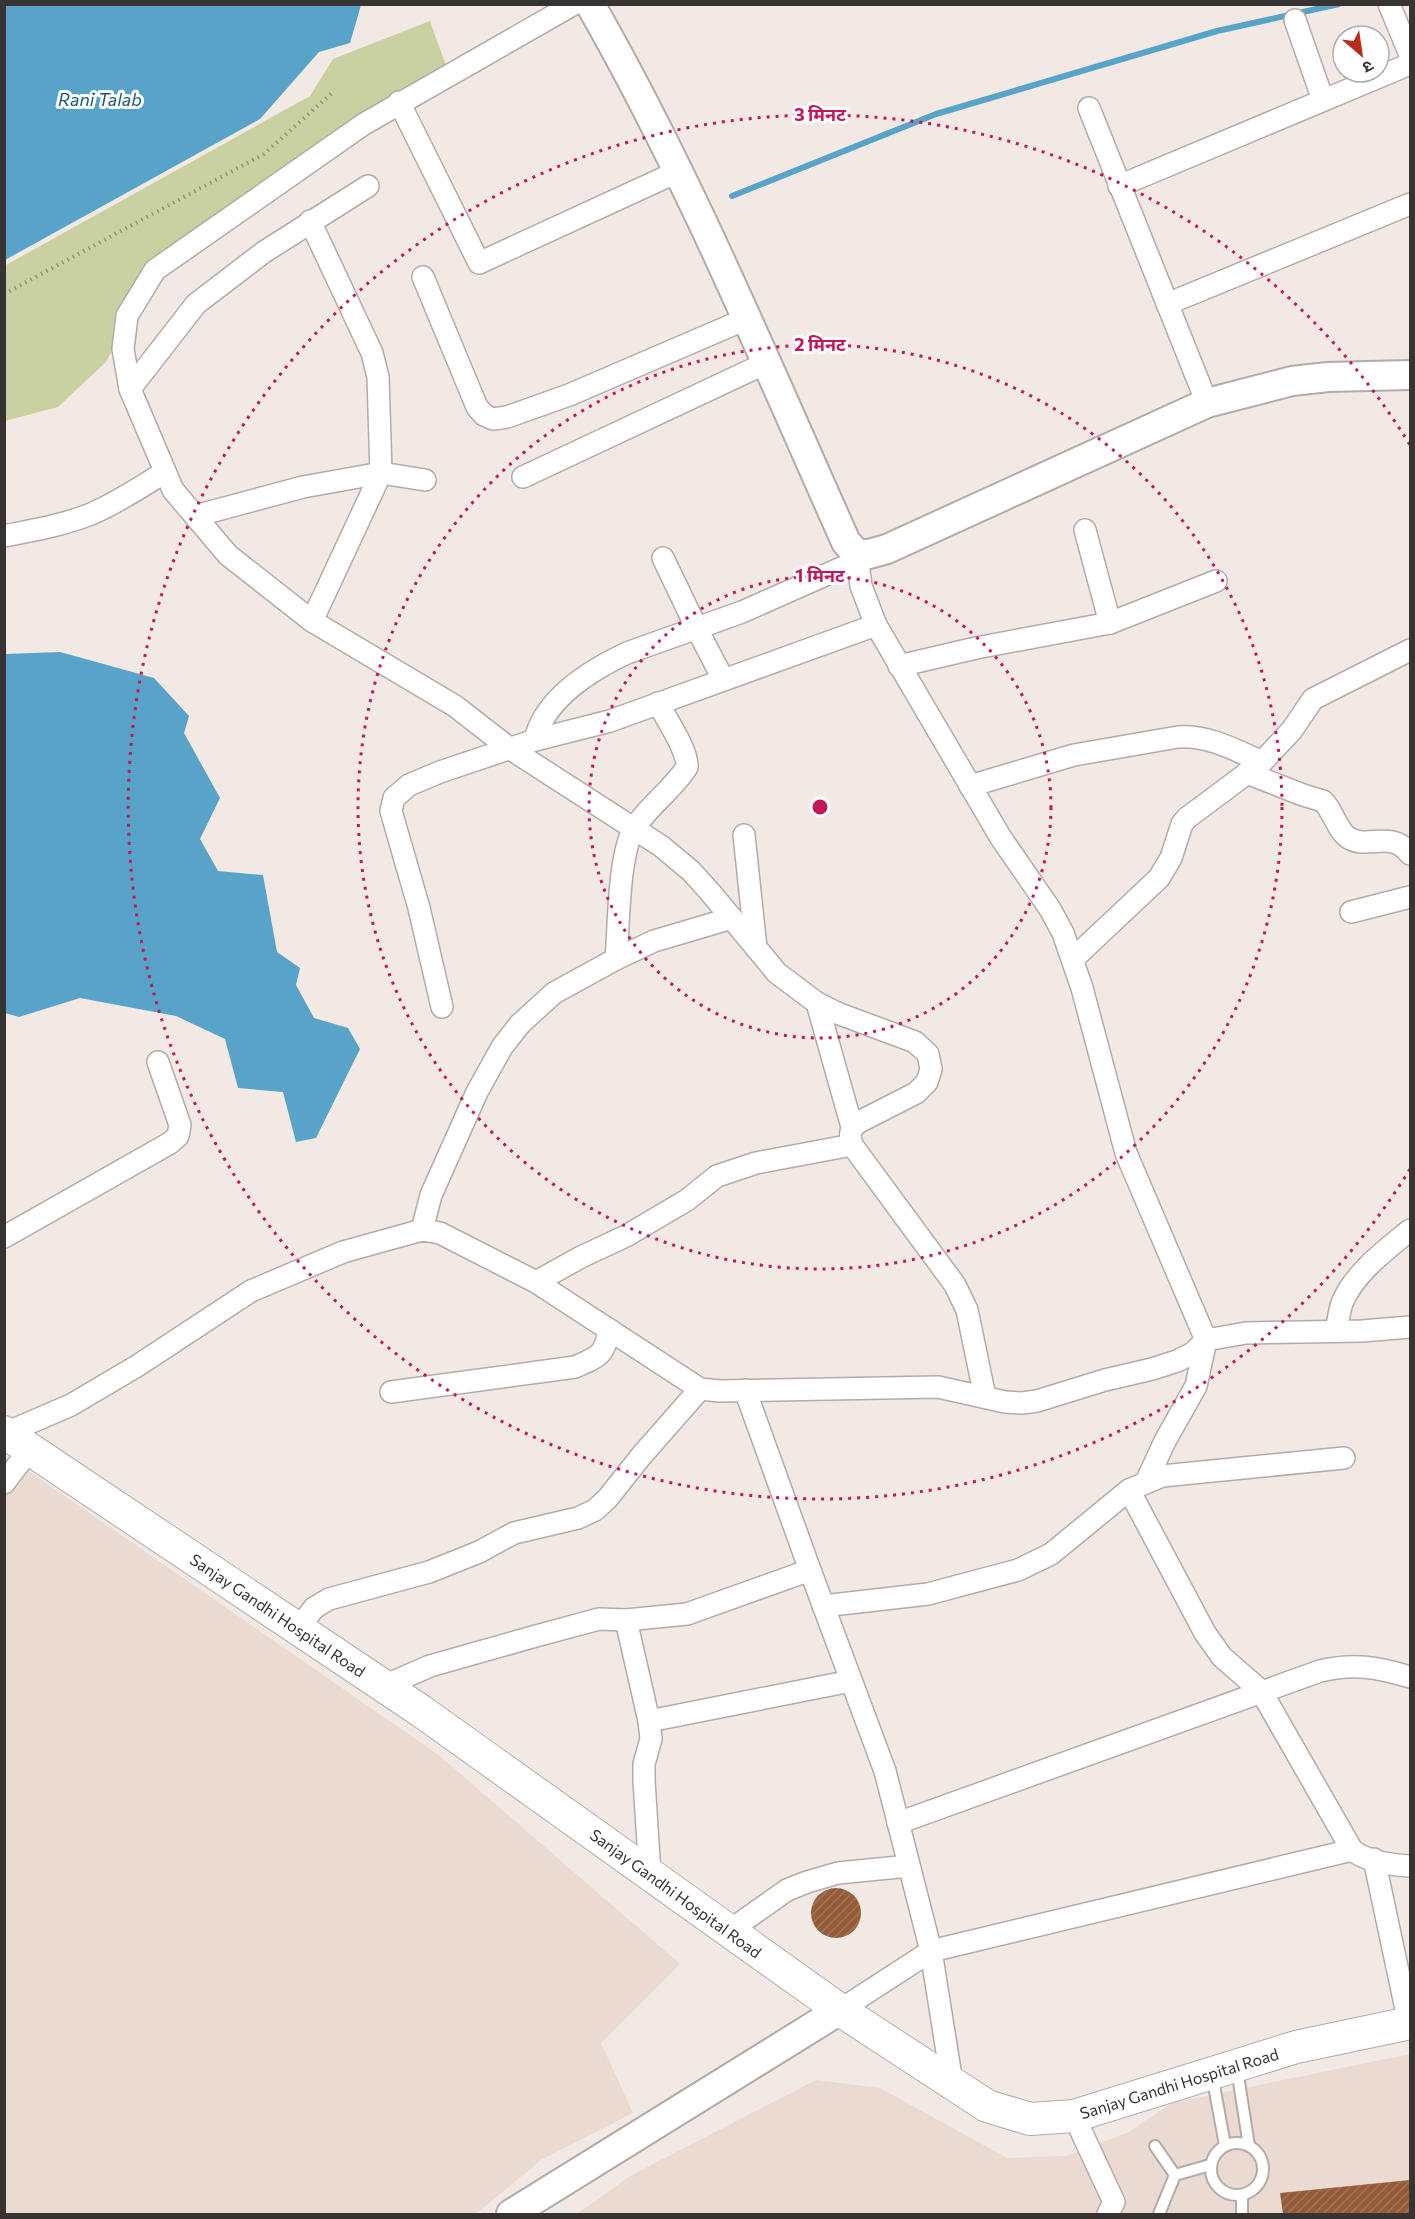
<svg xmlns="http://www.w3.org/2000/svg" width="1415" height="2219" font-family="Commissioner,'Noto Sans Devanagari',sans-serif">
<defs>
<pattern id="building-hatch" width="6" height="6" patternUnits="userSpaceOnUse" patternTransform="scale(1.5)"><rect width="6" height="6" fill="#965b38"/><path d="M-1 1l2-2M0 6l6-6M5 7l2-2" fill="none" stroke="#a1755a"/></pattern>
</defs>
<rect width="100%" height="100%" fill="#f2e9e5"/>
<g fill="#eadad2">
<path d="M23 1467 440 1756 680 1964 601 2043 633 2113 541 2160 476 2214H5L4 1494Z"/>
<path d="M1410 2054V2214H577L630 2176 816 2080 880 2088 1007 2158 1066 2156 1127 2133 1172 2103Z"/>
</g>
<path fill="#cad1a0" d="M430 21 448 71 358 115 141 274 120 336 106 362 58 407 5 421 4 266 310 96 333 59Z"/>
<g fill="#58a3c8">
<path d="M5 4H361V5L350 43 319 52 260 119 5 260Z"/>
<path d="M60 652 154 678 189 716 184 733 220 798 200 839 218 871 263 875 277 952 300 968 296 985 314 1018 348 1028 360 1049 316 1138 296 1142 283 1092 238 1088 225 1039 176 1016 80 998 19 1017 5 1013V654Z"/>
</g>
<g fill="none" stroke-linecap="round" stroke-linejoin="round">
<path stroke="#58a3c8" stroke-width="6" d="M732 196 936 114 1217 31 1339 4"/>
</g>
<g fill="url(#building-hatch)">
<circle cx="836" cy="1913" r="25"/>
<path d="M1410 2180V2214H1283L1280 2193Z"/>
</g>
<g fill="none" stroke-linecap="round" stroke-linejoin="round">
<defs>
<g id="lane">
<path d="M1237 2069 1249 2146"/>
<path d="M1212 2075 1225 2145"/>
<circle cx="1237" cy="2169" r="26"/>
<path d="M1155 2146 1175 2175"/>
<path d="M1159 2214 1175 2175 1210 2165"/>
<path d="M1242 2214V2195"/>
</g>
<g id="street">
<path d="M1389 4 1410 55"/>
<path d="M1295 20 1323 100"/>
<path d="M399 102 479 263 679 171"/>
<path d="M1089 108 1207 403"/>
<path d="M1119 186 1410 64"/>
<path d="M310 221 372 353 378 377 381 473 312 621"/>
<path d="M423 277 477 407 484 415 493 419 507 417 569 395 746 319"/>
<path d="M1167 304 1410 204"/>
<path d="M130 389 196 304 264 252 368 186"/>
<path d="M523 477 766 363"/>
<path d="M425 480 381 473 303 487 195 516 173 490 130 389 123 349 127 316 155 270 364 124 574 4"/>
<path d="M195 516 228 555 312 621 455 706 509 748 661 846 691 871 710 892 777 973 817 1003 837 1013 915 1042 928 1054 931 1069 927 1082 916 1093 859 1122C850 1128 849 1134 852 1145L955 1285 967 1310 985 1397"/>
<path d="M1085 530 1110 623"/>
<path d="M4 536C34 530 64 525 91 514 117 503 141 487 165 472"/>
<path d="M857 554 861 586 876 625 1001 838 1050 909 1063 933 1082 988 1126 1153 1206 1340 1196 1386 1165 1441 1146 1482"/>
<path d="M663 558 697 629 723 679"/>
<path d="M899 666 976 648 1110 623 1216 581"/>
<path d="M535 740C544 699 591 670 627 653L742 612 857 561"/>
<path d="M1247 773 1303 795 1323 801C1333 811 1336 827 1346 836 1365 852 1391 828 1410 854"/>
<path d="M970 786 1074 755 1178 737C1209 735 1235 750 1262 762"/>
<path d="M744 835 756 948"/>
<path d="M1351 912 1410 897"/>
<path d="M616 959C619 926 618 853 635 827 650 805 673 789 687 767 688 750 666 719 658 703"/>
<path d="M1073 959 1159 878 1171 858 1182 824 1187 818 1262 762 1292 730 1313 699 1410 650"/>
<path d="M817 1003 852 1127"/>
<path d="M442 1007 419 908 391 811 394 798 409 785 440 772 535 740 610 721 876 625"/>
<path d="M422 1230 431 1195 477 1092 502 1047 520 1024 554 993 616 959 654 941 732 918"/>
<path d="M4 1237 170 1143 178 1136 180 1125 158 1062"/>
<path d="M536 1282 581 1257 626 1236 687 1200 717 1176 756 1163 852 1145"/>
<path d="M1336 1331C1338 1322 1339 1312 1342 1303 1355 1272 1386 1250 1410 1230"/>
<path d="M745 1390 810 1570 885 1771 931 1951 952 2083"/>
<path d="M391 1392 575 1367C600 1356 603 1356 610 1330"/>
<path d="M6 1433 71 1405 137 1366 251 1291 343 1252 422 1230 440 1233 536 1282 700 1389 720 1391 938 1387 1005 1402 1022 1403 1037 1401 1105 1380 1152 1369 1177 1361 1193 1353 1206 1340 1246 1333 1362 1331 1410 1327"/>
<path d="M4 1483 30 1449"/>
<path d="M1129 1490 1205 1633 1222 1657 1261 1691 1352 1850"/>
<path d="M823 1606 928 1594 1018 1570 1051 1554 1129 1490 1162 1476 1344 1458"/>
<path d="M298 1629 314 1608 329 1599 429 1572 479 1552 514 1533 578 1518 595 1510 607 1499 642 1455 700 1389"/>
<path d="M384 1686 430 1666 536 1636 599 1619 626 1620"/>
<path d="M649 1721 851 1681"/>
<path d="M898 1823 1320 1671C1355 1663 1376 1667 1410 1677"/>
<path d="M1374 1859 1409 2023"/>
<path d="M650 1874 644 1781V1764L651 1739 649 1721 626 1620 687 1614 810 1570"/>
<path d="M729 1931 787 1890 807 1882 838 1873 909 1866"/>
<path d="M840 2010 931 1951 1352 1850C1367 1862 1392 1865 1410 1866"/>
<path d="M1074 2116 1114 2202 1108 2214"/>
</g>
<g id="secondary">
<path d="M590 4C689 177 765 361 846 542L857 554H869L887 549 1207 403 1292 381 1328 377 1410 375"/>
<path d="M511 2214 840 2010"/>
</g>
<path id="primary" d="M4 1432 421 1711 840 2010 987 2106 1030 2119 1074 2116 1296 2047 1410 2023"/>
</defs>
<use href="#lane" stroke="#b3aba7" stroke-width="14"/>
<use href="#street" stroke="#b3aba7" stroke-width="24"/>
<use href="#secondary" stroke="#b3aba7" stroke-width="32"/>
<use href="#primary" stroke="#b3aba7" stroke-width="34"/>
<path stroke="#948e8b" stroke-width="4" stroke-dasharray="1.5 4.5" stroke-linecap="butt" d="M4 294 264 154 332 93"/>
<use href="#lane" stroke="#fff" stroke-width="10"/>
<use href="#street" stroke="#fff" stroke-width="21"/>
<use href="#secondary" stroke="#fff" stroke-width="28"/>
<use href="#primary" stroke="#fff" stroke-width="32"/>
</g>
<g fill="none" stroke="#c2185b" stroke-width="3" stroke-dasharray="3 6">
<circle cx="820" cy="807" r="231"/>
<circle cx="820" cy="807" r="462"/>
<path d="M1410 1169A692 692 0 1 1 1410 445"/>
</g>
<g text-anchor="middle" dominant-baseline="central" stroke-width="6" stroke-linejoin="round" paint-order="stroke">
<g font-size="16" fill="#363331" stroke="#fff">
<text transform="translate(278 1615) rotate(34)">Sanjay Gandhi Hospital Road</text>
<text transform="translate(676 1893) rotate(36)">Sanjay Gandhi Hospital Road</text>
<text transform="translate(1179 2083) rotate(-17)">Sanjay Gandhi Hospital Road</text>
</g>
<g font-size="18" font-style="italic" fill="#1e5973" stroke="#fff">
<text x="100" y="99">Rani Talab</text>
</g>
</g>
<circle cx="820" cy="807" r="9" fill="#c2185b" stroke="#fff" stroke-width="3"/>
<g font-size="18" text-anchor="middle" font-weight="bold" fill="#c2185b" stroke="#fff" stroke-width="6" stroke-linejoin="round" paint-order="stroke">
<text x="820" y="121">3 मिनट</text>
<text x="820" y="351">2 मिनट</text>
<text x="820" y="582">1 मिनट</text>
</g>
<rect width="1415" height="2219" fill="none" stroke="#363331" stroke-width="12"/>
<g transform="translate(1361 54) rotate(151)"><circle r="28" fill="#ffffff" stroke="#afadad" stroke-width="1.5"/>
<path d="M0-4.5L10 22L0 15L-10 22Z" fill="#b82b19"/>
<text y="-9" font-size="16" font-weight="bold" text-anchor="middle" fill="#363331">उ</text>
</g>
</svg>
